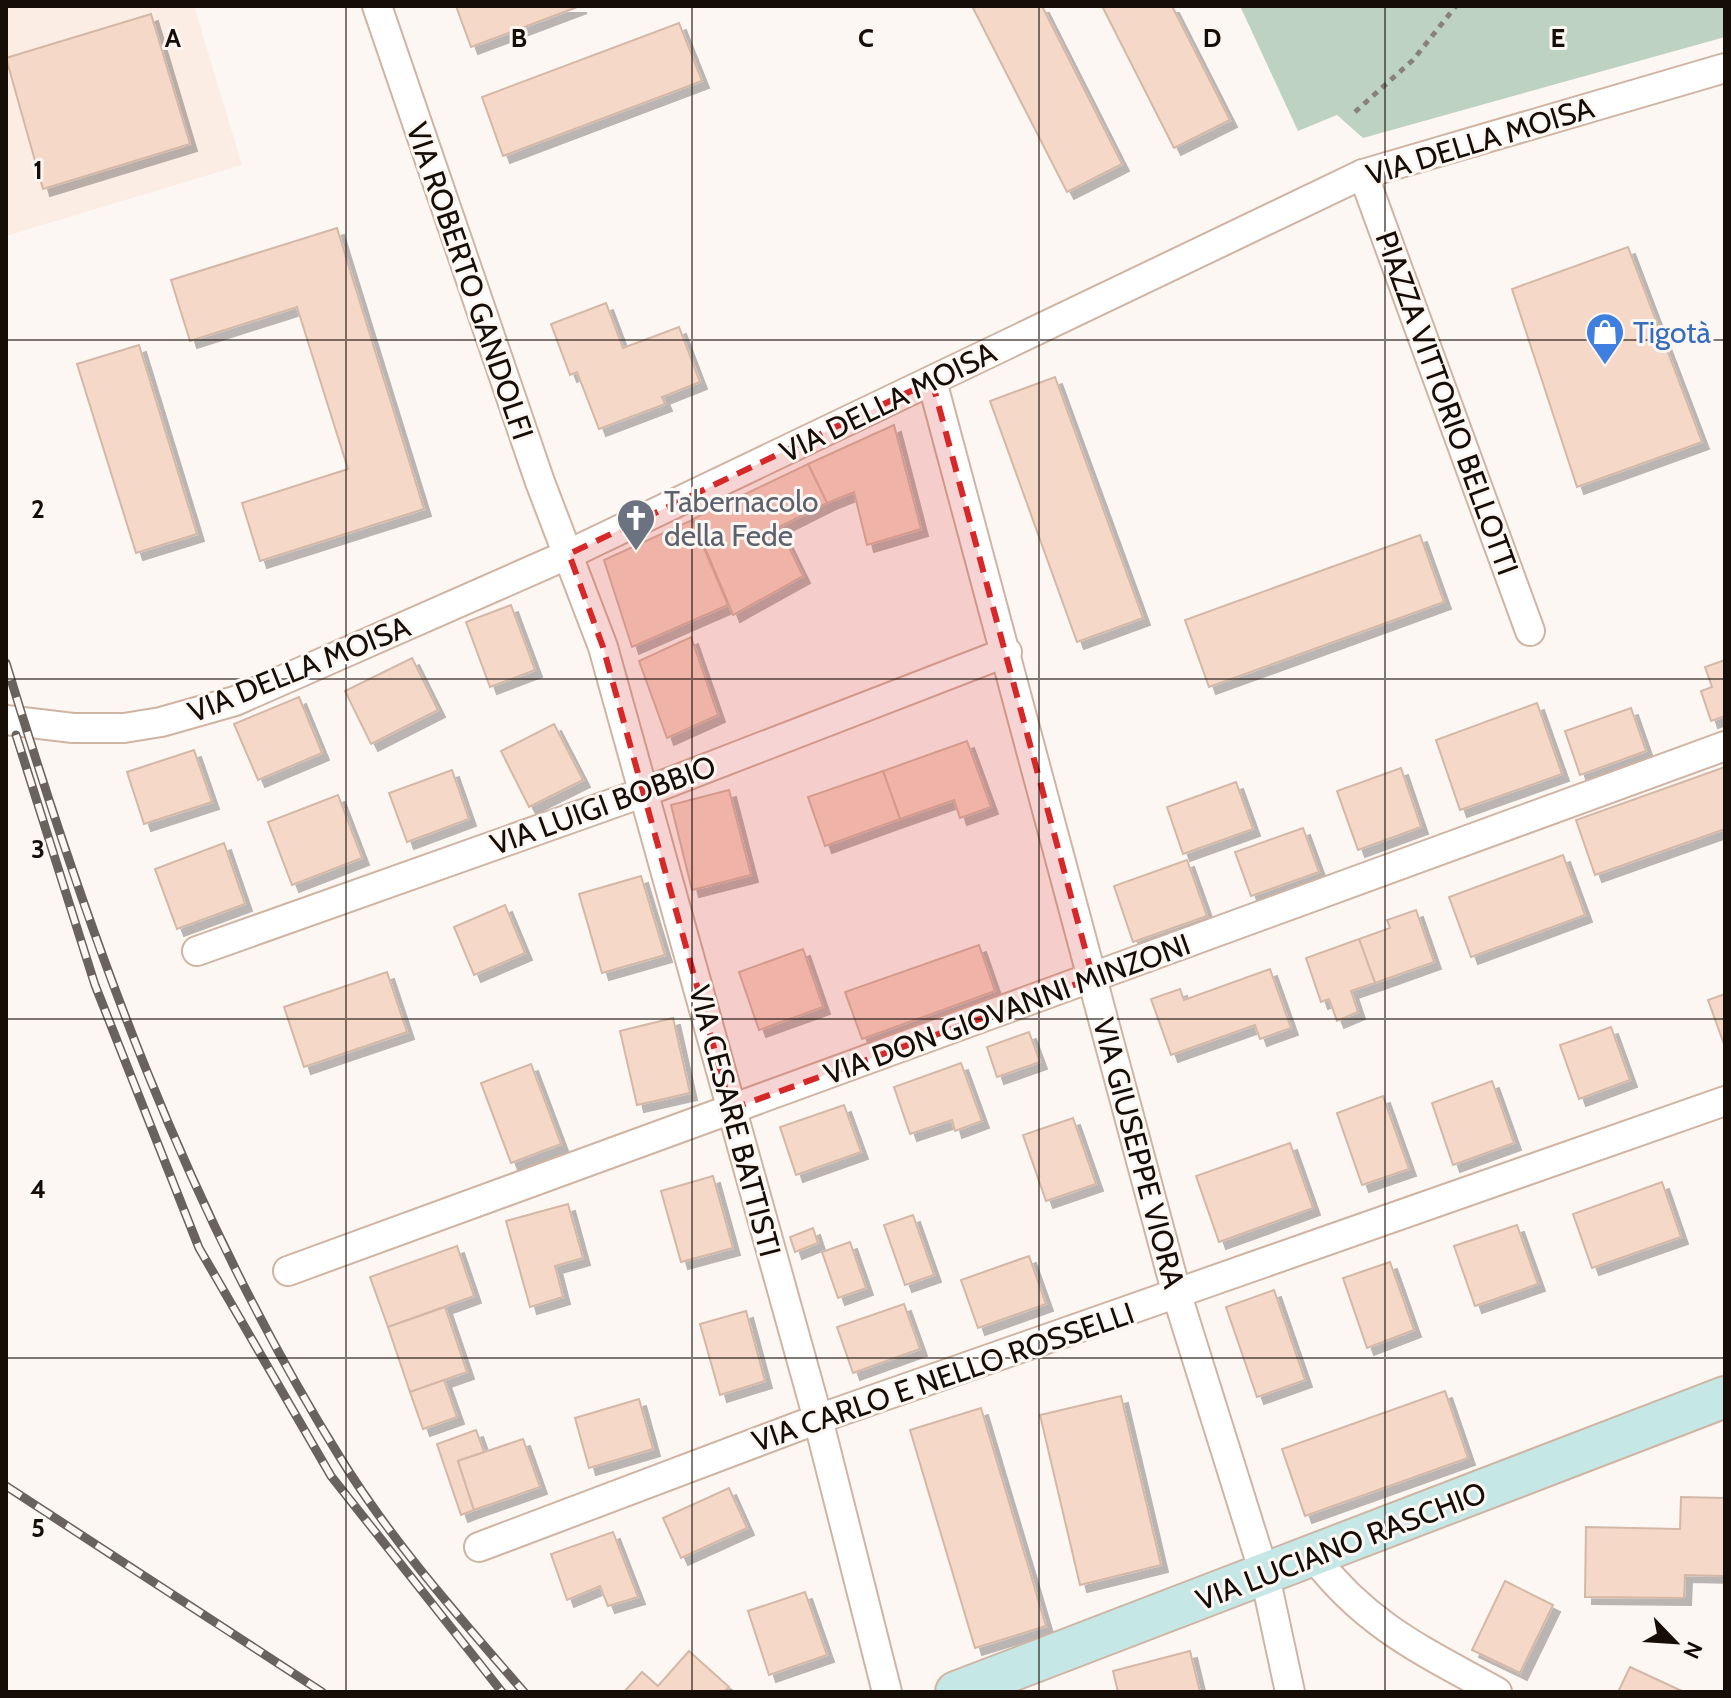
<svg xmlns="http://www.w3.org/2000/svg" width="1731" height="1698" font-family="Cabin,sans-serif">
<defs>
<filter id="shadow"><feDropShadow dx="7" dy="7" stdDeviation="0" flood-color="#0004"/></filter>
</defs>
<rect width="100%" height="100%" fill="#fdf7f3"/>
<path fill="#fcede4" d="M16 6H194L242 165 6 236V9Z"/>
<path fill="#bed2c1" d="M1240 6H1725V37L1363 138 1337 115 1298 131Z"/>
<g fill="#f5d8c7" stroke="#d4b8a7" stroke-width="2" filter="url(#shadow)">
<path d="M456 6H580L471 47Z"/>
<path d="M972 6H1042L1122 164 1067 192Z"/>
<path d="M1102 6H1172L1230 120 1174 148Z"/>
<path d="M151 14 190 144 43 189 6 58Z"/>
<path d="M679 23 702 81 503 156 482 97Z"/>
<path d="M337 228 424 509 260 561 242 503 348 469 297 307 190 341 171 280Z"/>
<path d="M1628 247 1702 442 1577 487 1512 289Z"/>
<path d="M606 303 623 348 679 327 700 382 662 397 665 404 599 429 577 372 570 375 551 324Z"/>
<path d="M139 345 197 534 136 553 77 364Z"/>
<path d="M1055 377 1143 618 1077 642 990 401Z"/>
<path d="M894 425 921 529 867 545 854 492 827 503 808 464Z"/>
<path d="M808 464 827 503 779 527 803 576 733 615 693 519Z"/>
<path d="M692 520 728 605 632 647 604 560Z"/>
<path d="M1420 535 1444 602 1209 687 1185 620Z"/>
<path d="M511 605 535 670 490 687 466 622Z"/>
<path d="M691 637 718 715 667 738 639 661Z"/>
<path d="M412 658 438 710 371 744 345 691Z"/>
<path d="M1725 660V716L1711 721 1701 691 1712 687 1705 667Z"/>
<path d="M299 697 322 753 258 780 234 724Z"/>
<path d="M1537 703 1562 774 1460 810 1436 740Z"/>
<path d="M1631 708 1646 751 1580 775 1565 731Z"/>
<path d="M554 724 583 780 529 807 501 751Z"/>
<path d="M967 741 991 807 960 818 954 800 900 819 883 771Z"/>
<path d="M194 750 212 802 144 824 127 772Z"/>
<path d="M1725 767V829L1595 875 1576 820Z"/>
<path d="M1401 768 1421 827 1358 850 1337 791Z"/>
<path d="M452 770 469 819 407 842 389 793Z"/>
<path d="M883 771 900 819 825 846 808 797Z"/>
<path d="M1236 782 1253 829 1183 854 1167 807Z"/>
<path d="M729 790 751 875 692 890 671 805Z"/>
<path d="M338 795 362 858 292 885 268 822Z"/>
<path d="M1303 828 1319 872 1251 896 1235 852Z"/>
<path d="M224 843 245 904 177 929 155 869Z"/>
<path d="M1563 855 1585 915 1471 957 1449 897Z"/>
<path d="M1187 860 1207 916 1133 942 1114 886Z"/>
<path d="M641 876 665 955 602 973 579 894Z"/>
<path d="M505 905 525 953 474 975 454 927Z"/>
<path d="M1416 910 1434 962 1375 983 1359 939 1390 928 1387 920Z"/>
<path d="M1359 939 1375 983 1351 991 1358 1012 1337 1021 1329 999 1321 1002 1306 958Z"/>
<path d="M979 945 995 991 862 1039 845 992Z"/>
<path d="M803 949 823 1007 759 1030 739 972Z"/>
<path d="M1270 969 1291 1028 1260 1039 1255 1025 1171 1055 1151 999 1180 989 1184 1000Z"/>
<path d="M387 972 407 1032 304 1067 284 1007Z"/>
<path d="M1725 994V1047L1708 1000Z"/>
<path d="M673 1018 690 1093 637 1105 620 1031Z"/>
<path d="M1611 1027 1630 1080 1579 1099 1560 1045Z"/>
<path d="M1029 1032 1040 1062 997 1077 987 1047Z"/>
<path d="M961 1063 982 1121 955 1131 952 1120 910 1134 894 1087Z"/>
<path d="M531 1064 561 1144 511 1163 481 1083Z"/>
<path d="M1492 1081 1514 1143 1453 1165 1432 1103Z"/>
<path d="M1383 1096 1409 1169 1362 1185 1337 1113Z"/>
<path d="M844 1105 861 1152 796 1175 780 1127Z"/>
<path d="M1073 1118 1096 1184 1046 1201 1023 1135Z"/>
<path d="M1290 1143 1313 1208 1219 1242 1196 1176Z"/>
<path d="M713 1176 733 1248 681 1262 661 1191Z"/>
<path d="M1662 1182 1681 1237 1592 1268 1573 1214Z"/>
<path d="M568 1204 583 1258 555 1266 563 1297 530 1307 506 1221Z"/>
<path d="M913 1215 934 1275 905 1285 884 1225Z"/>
<path d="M1517 1225 1538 1284 1475 1306 1454 1246Z"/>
<path d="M813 1228 818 1243 795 1252 790 1237Z"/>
<path d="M850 1242 866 1288 838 1298 822 1252Z"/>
<path d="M457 1246 474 1296 388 1327 370 1277Z"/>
<path d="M1029 1256 1046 1304 978 1328 961 1280Z"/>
<path d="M1390 1262 1414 1330 1367 1348 1343 1278Z"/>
<path d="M1274 1290 1305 1380 1257 1397 1226 1307Z"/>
<path d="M904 1304 920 1349 853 1373 837 1327Z"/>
<path d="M445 1307 467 1372 410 1392 388 1327Z"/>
<path d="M746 1311 765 1381 720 1395 700 1324Z"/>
<path d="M444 1380 457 1417 423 1429 410 1392Z"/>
<path d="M1445 1391 1468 1458 1305 1516 1282 1449Z"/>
<path d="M1121 1396 1161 1565 1080 1585 1040 1415Z"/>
<path d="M639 1399 653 1449 589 1468 575 1418Z"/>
<path d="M981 1408 1046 1626 975 1648 910 1430Z"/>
<path d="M476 1430 484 1452 458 1461 474 1510 461 1515 437 1444Z"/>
<path d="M523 1439 540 1487 474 1510 458 1461Z"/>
<path d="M729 1488 747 1528 681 1558 663 1518Z"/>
<path d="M1681 1497 1725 1498V1576L1685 1575 1684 1598 1585 1597 1586 1527 1680 1529Z"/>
<path d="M613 1532 638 1597 608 1606 600 1586 567 1600 551 1554Z"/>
<path d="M1505 1581 1553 1605 1520 1673 1472 1650Z"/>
<path d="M805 1592 827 1655 769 1675 748 1611Z"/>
<path d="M689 1651 729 1687 724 1692H624L642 1672 658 1686Z"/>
<path d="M1190 1651 1200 1692H1118L1113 1671Z"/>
<path d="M1630 1667 1684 1692H1618Z"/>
</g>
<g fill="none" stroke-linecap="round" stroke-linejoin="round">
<defs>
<g id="street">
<path d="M377 6 540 482 603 647 818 1419 887 1692"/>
<path d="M1363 174 1530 631"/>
<path d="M932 381 1177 1295 1265 1576 1290 1692"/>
<path d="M6 720 73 728H124L161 722 235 701 569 554 1363 174 1725 68"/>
<path d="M197 951 642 793 1007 652"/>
<path d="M288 1271 1725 746"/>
<path d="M479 1547 818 1419 1725 1101"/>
<path d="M1314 1557C1367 1626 1423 1651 1497 1692"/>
</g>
<path id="secondary" d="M956 1692 1725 1397"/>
</defs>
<use href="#street" stroke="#d0b4a3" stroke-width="32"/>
<use href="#secondary" stroke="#d0b4a3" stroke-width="44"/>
<path stroke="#89817c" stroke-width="5" stroke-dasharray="6 6" stroke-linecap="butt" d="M1355 112 1413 60 1456 6"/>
<use href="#street" stroke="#fff" stroke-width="28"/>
<use href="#secondary" stroke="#c5e8e6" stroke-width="40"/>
<defs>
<g id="rail">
<path d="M6 663C90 940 187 1212 341 1459 393 1543 460 1618 524 1692"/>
<path d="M16 735 95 985 199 1248 331 1476 502 1692"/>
<path d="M6 1486 322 1692"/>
</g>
</defs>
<use href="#rail" stroke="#6a625d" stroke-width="9"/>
<use href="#rail" stroke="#fdf7f3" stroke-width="6" stroke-dasharray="18" stroke-linecap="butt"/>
</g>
<path fill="#d62828" fill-opacity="0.2" stroke="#d62828" stroke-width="6" stroke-dasharray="16 10" stroke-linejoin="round" d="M932 381 1093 978 731 1109 603 647 569 554Z"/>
<path fill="none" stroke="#160d07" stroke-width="2" stroke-opacity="0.55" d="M346 6V1692M692 6V1692M1039 6V1692M1385 6V1692M6 340H1725M6 679H1725M6 1019H1725M6 1358H1725"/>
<defs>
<symbol id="shop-pin" viewBox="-11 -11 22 30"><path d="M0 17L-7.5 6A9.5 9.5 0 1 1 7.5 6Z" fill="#3f7fe0" stroke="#fdf7f3"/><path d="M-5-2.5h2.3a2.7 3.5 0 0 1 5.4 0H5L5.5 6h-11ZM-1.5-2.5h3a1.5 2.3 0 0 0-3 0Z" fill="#fff"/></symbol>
<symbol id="church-pin" viewBox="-11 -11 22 30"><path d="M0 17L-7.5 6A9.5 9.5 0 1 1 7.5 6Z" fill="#6b7280" stroke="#fdf7f3"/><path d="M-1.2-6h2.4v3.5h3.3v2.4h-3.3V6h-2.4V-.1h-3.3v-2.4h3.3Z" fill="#fff"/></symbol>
</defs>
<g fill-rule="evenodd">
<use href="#shop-pin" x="1583" y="310" width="44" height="60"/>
<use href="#church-pin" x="614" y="496" width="44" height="60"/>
</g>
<g text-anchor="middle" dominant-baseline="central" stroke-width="6" stroke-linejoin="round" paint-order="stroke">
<g font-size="30" fill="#160d07" stroke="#fdf7f3">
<text transform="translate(1480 141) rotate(-17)">VIA DELLA MOISA</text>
<text transform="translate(470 281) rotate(71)">VIA ROBERTO GANDOLFI</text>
<text transform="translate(888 402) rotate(-26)">VIA DELLA MOISA</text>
<text transform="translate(1447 403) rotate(70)">PIAZZA VITTORIO BELLOTTI</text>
<text transform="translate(299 669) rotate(-22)">VIA DELLA MOISA</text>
<text transform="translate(603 805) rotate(-20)">VIA LUIGI BOBBIO</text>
<text transform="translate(1007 1009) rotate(-20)">VIA DON GIOVANNI MINZONI</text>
<text transform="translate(735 1121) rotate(75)">VIA CESARE BATTISTI</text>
<text transform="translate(1139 1153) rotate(75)">VIA GIUSEPPE VIORA</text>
<text transform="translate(943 1377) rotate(-19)">VIA CARLO E NELLO ROSSELLI</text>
<text transform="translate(1341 1546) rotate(-21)">VIA LUCIANO RASCHIO</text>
</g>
<g font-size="30" fill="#366cbe" stroke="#fdf7f3" text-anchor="start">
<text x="1633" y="332">Tigotà</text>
</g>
<g font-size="30" fill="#5b616d" stroke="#fdf7f3" text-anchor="start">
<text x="664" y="501">Tabernacolo<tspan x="664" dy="34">della Fede</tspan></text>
</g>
</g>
<g font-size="26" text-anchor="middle" font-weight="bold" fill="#160d07" stroke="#fdf7f3" stroke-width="6" stroke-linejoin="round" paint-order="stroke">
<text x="173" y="47">A</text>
<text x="519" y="47">B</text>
<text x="866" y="47">C</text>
<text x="1212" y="47">D</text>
<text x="1558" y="47">E</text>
<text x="38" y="179">1</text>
<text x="38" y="518">2</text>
<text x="38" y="858">3</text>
<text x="38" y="1198">4</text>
<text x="38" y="1537">5</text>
</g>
<rect width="1731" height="1698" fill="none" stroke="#160d07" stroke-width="16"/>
<g transform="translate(1675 1642) rotate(115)" stroke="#fdf7f3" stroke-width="6" paint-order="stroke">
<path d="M0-6L14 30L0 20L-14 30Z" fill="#160d07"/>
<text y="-12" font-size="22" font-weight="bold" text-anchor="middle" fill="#160d07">N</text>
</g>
</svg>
